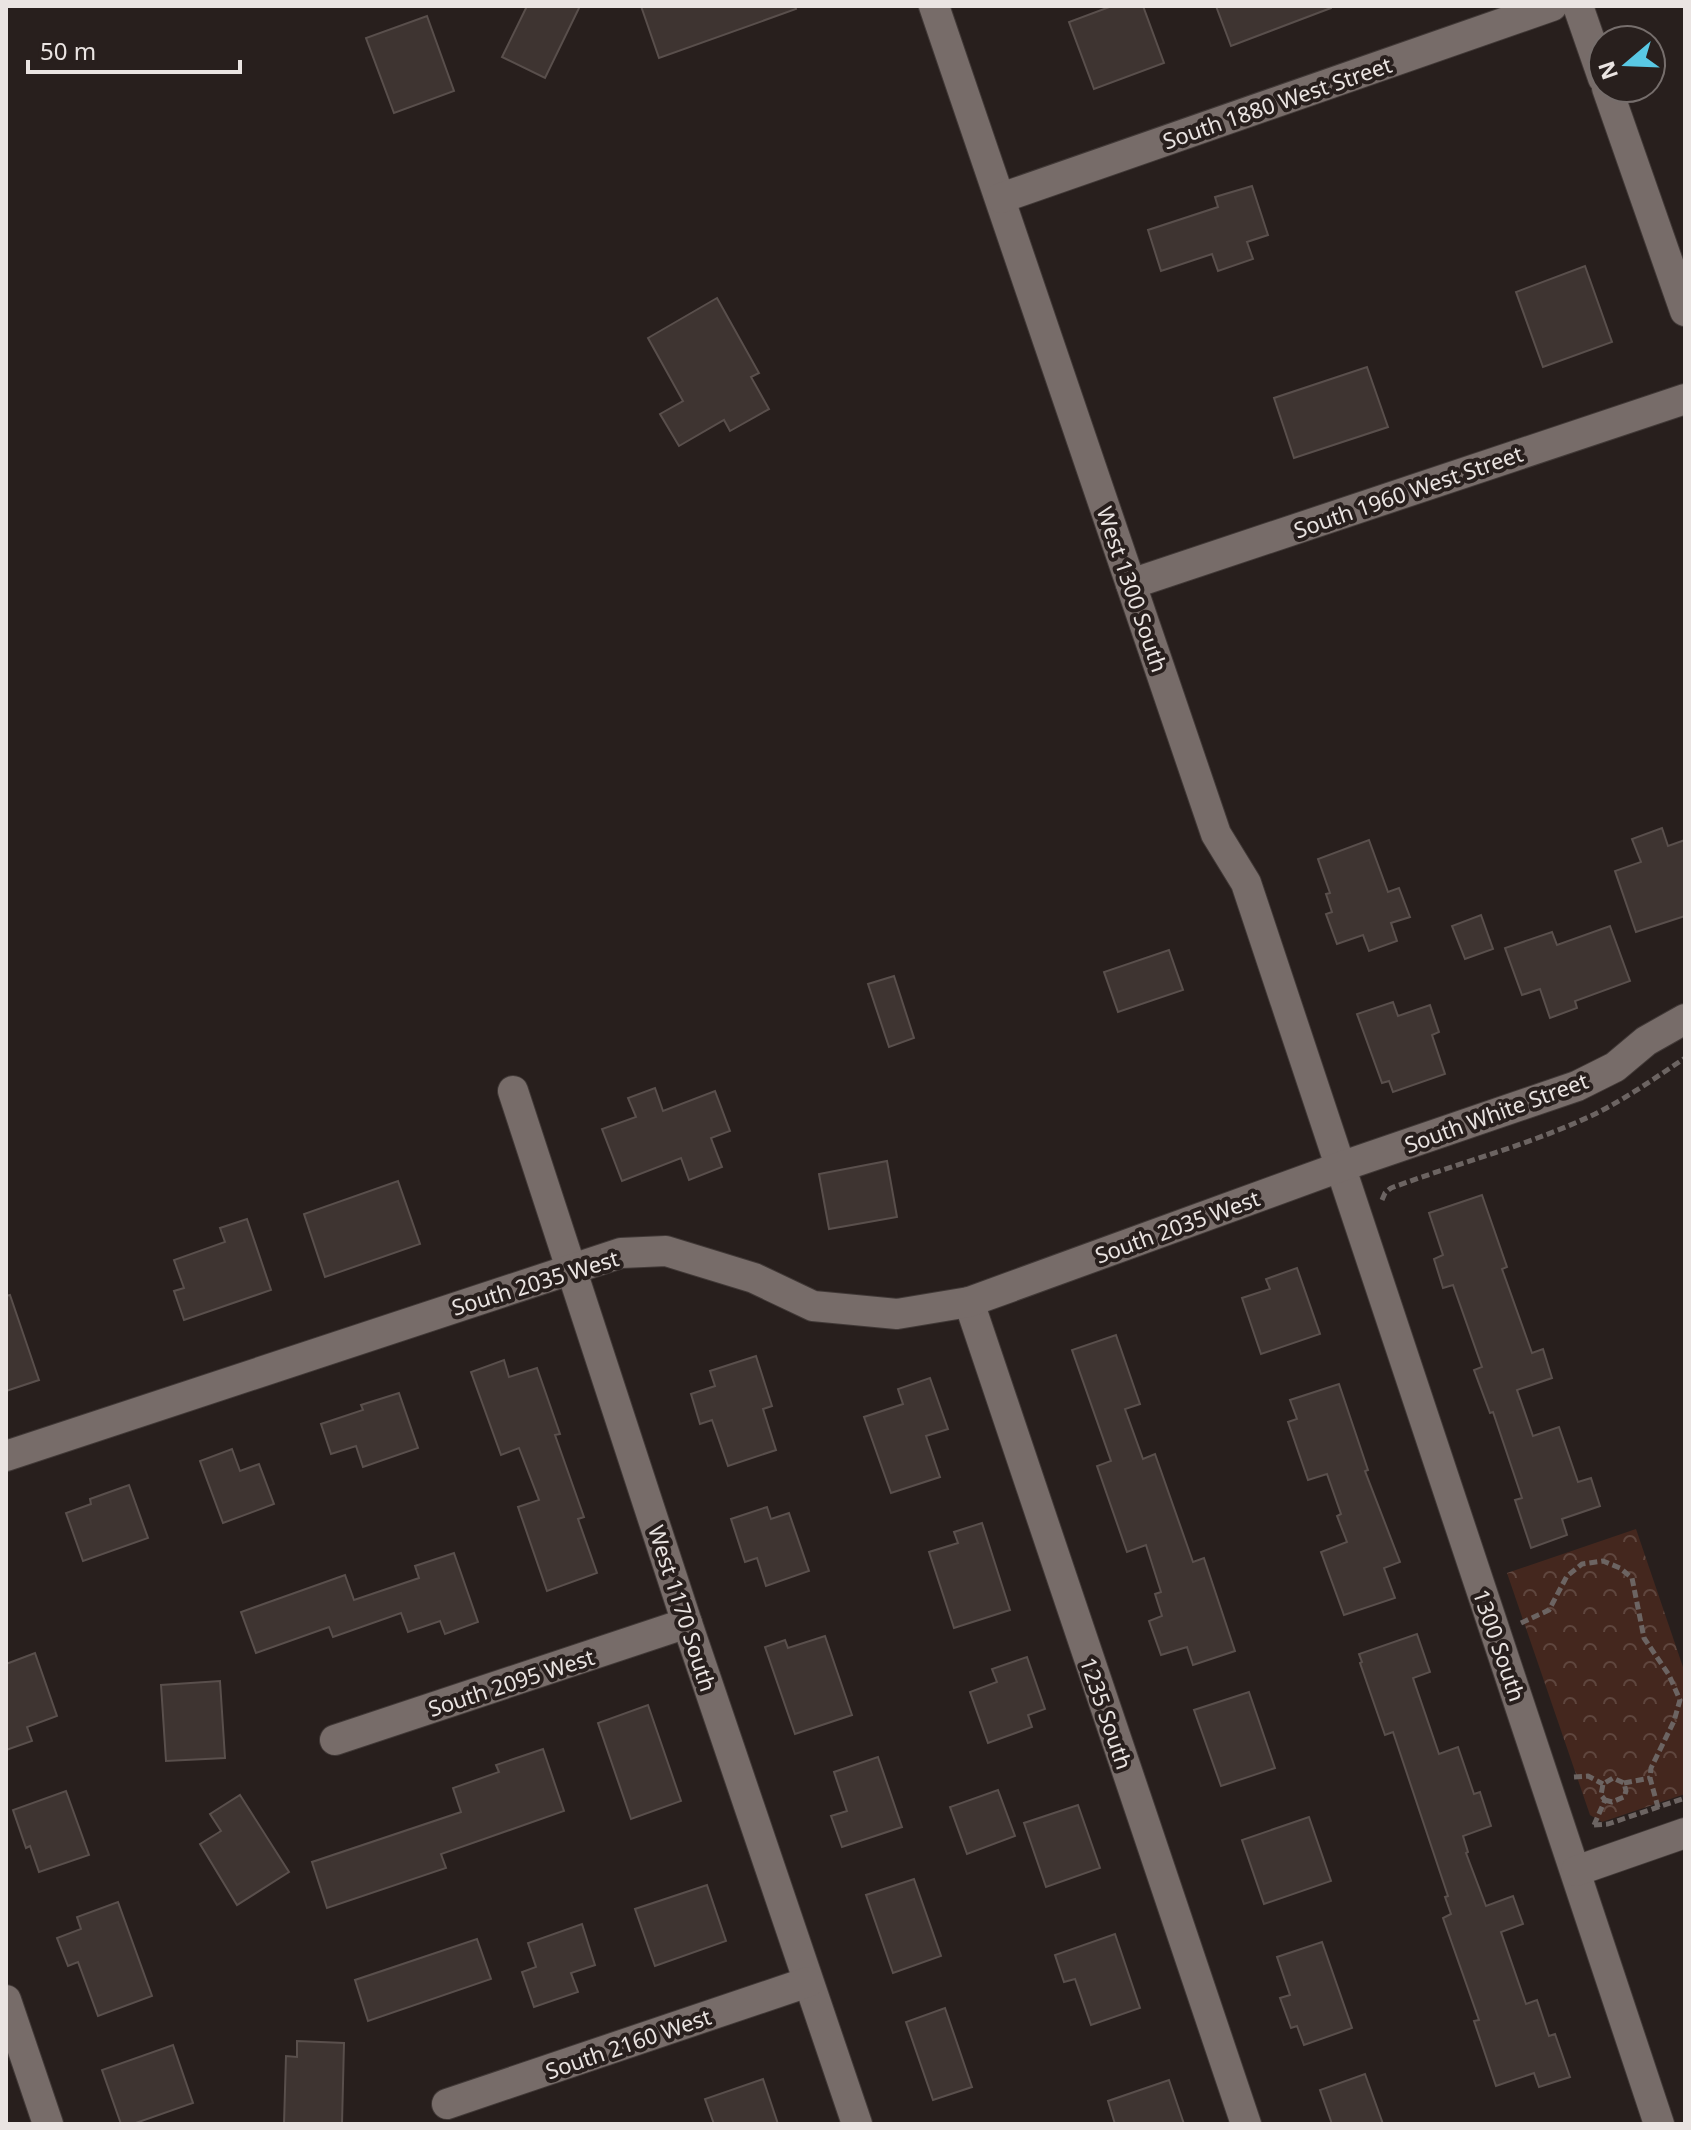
<svg xmlns="http://www.w3.org/2000/svg" width="1691" height="2130" font-family="'Noto Sans',sans-serif">
<defs>
<pattern id="park-crowns" width="20" height="18" patternUnits="userSpaceOnUse" patternTransform="scale(2)"><rect width="20" height="18" fill="#44271e"/><path d="M2 6a3 3 0 1 1 6 0M12 15a3 3 0 1 1 6 0" fill="none" stroke="#5f463e"/></pattern>
</defs>
<rect width="100%" height="100%" fill="#281f1d"/>
<path fill="url(#park-crowns)" d="M1636 1529 1685 1673V1794L1602 1822 1590 1815 1507 1573Z"/>
<g fill="#3e3431" stroke="#594f4c" stroke-width="2">
<path d="M527 6H580L545 78 502 57Z"/>
<path d="M641 6H795L796 9 659 58Z"/>
<path d="M1112 6H1143L1164 63 1094 89 1069 22Z"/>
<path d="M1216 6H1331V8L1231 46Z"/>
<path d="M427 16 454 91 394 113 366 38Z"/>
<path d="M1252 186 1268 235 1247 242 1253 259 1218 271 1212 254 1161 271 1148 230 1218 207 1215 197Z"/>
<path d="M1585 266 1612 342 1543 367 1516 292Z"/>
<path d="M717 298 759 373 751 377 769 409 730 431 724 420 679 446 660 414 683 401 648 338Z"/>
<path d="M1367 367 1388 427 1294 458 1274 398Z"/>
<path d="M1662 828 1668 846 1685 840V916L1636 932 1615 871 1641 862 1632 839Z"/>
<path d="M1369 840 1388 892 1399 888 1410 917 1391 923 1397 941 1369 951 1363 935 1337 944 1326 914 1332 912 1326 894 1330 893 1318 859Z"/>
<path d="M1481 915 1493 949 1465 959 1452 926Z"/>
<path d="M1610 926 1630 981 1575 1001 1577 1008 1550 1018 1540 989 1522 995 1505 948 1552 932 1557 945Z"/>
<path d="M1169 950 1183 990 1118 1012 1104 972Z"/>
<path d="M894 976 914 1038 889 1047 868 984Z"/>
<path d="M1393 1002 1398 1016 1430 1005 1439 1032 1432 1035 1445 1074 1393 1092 1389 1081 1382 1083 1357 1014Z"/>
<path d="M655 1088 663 1111 715 1091 730 1131 711 1138 722 1167 689 1180 681 1158 622 1181 602 1129 636 1117 628 1098Z"/>
<path d="M887 1161 897 1217 829 1229 819 1174Z"/>
<path d="M398 1181 420 1244 325 1277 304 1214Z"/>
<path d="M1482 1195 1507 1267 1502 1269 1532 1353 1543 1349 1552 1378 1517 1390 1533 1436 1559 1427 1578 1482 1591 1478 1600 1506 1562 1519 1567 1535 1531 1548 1515 1500 1522 1498 1493 1412 1490 1413 1474 1370 1482 1367 1453 1285 1443 1288 1434 1259 1443 1255 1429 1213Z"/>
<path d="M247 1219 271 1290 184 1320 174 1291 184 1288 174 1260 225 1242 220 1228Z"/>
<path d="M1297 1268 1320 1334 1261 1354 1242 1298 1270 1289 1266 1279Z"/>
<path d="M10 1295 39 1380 6 1391V1296Z"/>
<path d="M1116 1335 1140 1404 1125 1409 1143 1459 1155 1454 1193 1562 1204 1558 1235 1651 1193 1665 1187 1647 1161 1655 1149 1621 1162 1616 1155 1594 1161 1592 1146 1545 1127 1552 1097 1466 1111 1461 1072 1350Z"/>
<path d="M756 1356 772 1406 763 1409 776 1450 728 1466 712 1420 700 1424 691 1394 715 1386 710 1371Z"/>
<path d="M504 1360 509 1377 537 1368 560 1434 555 1435 584 1517 578 1519 597 1573 547 1591 518 1507 539 1500 519 1448 501 1455 471 1372Z"/>
<path d="M930 1378 948 1429 926 1436 940 1477 891 1493 864 1417 903 1404 898 1389Z"/>
<path d="M1339 1384 1368 1470 1365 1471 1400 1562 1384 1568 1395 1598 1344 1615 1321 1552 1347 1542 1337 1516 1341 1514 1327 1474 1308 1480 1288 1422 1297 1419 1290 1400Z"/>
<path d="M399 1393 418 1448 363 1467 356 1446 331 1454 321 1424 363 1410 361 1405Z"/>
<path d="M232 1449 240 1471 259 1464 274 1504 223 1523 200 1461Z"/>
<path d="M129 1485 148 1538 83 1561 66 1513 91 1504 90 1499Z"/>
<path d="M767 1507 771 1519 789 1513 809 1571 766 1586 757 1558 745 1562 731 1519Z"/>
<path d="M982 1523 1010 1610 954 1628 929 1552 958 1543 954 1532Z"/>
<path d="M454 1553 478 1622 445 1634 440 1621 408 1632 401 1613 333 1637 329 1627 256 1653 241 1612 345 1575 354 1600 419 1578 415 1566Z"/>
<path d="M1417 1634 1430 1672 1413 1678 1439 1754 1458 1747 1474 1794 1480 1792 1491 1826 1463 1836 1468 1852 1466 1853 1486 1906 1513 1896 1523 1924 1501 1932 1526 2004 1537 2000 1549 2036 1555 2034 1570 2077 1539 2087 1534 2073 1496 2086 1474 2021 1479 2020 1443 1918 1451 1914 1445 1897 1448 1896 1393 1732 1385 1735 1360 1663 1362 1662 1359 1654Z"/>
<path d="M825 1636 852 1715 795 1734 765 1647 785 1640 788 1648Z"/>
<path d="M35 1653 57 1716 27 1727 32 1741 6 1750V1664Z"/>
<path d="M1027 1657 1045 1709 1028 1715 1032 1727 988 1743 970 1692 997 1682 992 1669Z"/>
<path d="M220 1681 225 1758 166 1761 161 1685Z"/>
<path d="M1249 1692 1275 1768 1221 1786 1194 1710Z"/>
<path d="M648 1705 681 1801 631 1819 598 1723Z"/>
<path d="M543 1749 564 1811 441 1854 446 1868 327 1908 312 1862 461 1812 453 1788 499 1772 496 1765Z"/>
<path d="M878 1757 902 1827 842 1847 831 1816 847 1811 834 1772Z"/>
<path d="M998 1790 1015 1836 967 1854 950 1807Z"/>
<path d="M66 1791 89 1855 39 1872 30 1846 26 1848 13 1810Z"/>
<path d="M240 1795 289 1872 237 1905 200 1844 221 1831 210 1814Z"/>
<path d="M1078 1805 1100 1868 1046 1887 1024 1823Z"/>
<path d="M1309 1817 1331 1881 1264 1904 1242 1840Z"/>
<path d="M914 1879 941 1956 893 1973 866 1895Z"/>
<path d="M707 1885 726 1941 655 1966 635 1909Z"/>
<path d="M118 1902 152 1996 98 2016 78 1962 68 1966 57 1938 81 1929 77 1917Z"/>
<path d="M582 1924 595 1965 571 1973 578 1992 534 2007 522 1972 536 1967 528 1943Z"/>
<path d="M1115 1934 1140 2008 1091 2025 1075 1979 1064 1982 1055 1955Z"/>
<path d="M477 1939 491 1979 368 2021 355 1980Z"/>
<path d="M1322 1942 1352 2028 1304 2045 1297 2026 1291 2028 1280 1998 1290 1995 1277 1957Z"/>
<path d="M945 2008 972 2087 933 2100 906 2022Z"/>
<path d="M297 2041 344 2043 342 2124H284L286 2056 297 2057Z"/>
<path d="M173 2045 193 2103 133 2124H121L102 2070Z"/>
<path d="M1365 2074 1383 2124H1332L1320 2090Z"/>
<path d="M763 2079 778 2124H714L705 2099Z"/>
<path d="M1169 2080 1184 2124H1115L1108 2101Z"/>
</g>
<g fill="none" stroke-linecap="round" stroke-linejoin="round">
<defs>
<g id="street">
<path d="M934 6 1216 834 1246 883 1659 2124"/>
<path d="M1578 6 1603 78"/>
<path d="M1607 88 1685 311"/>
<path d="M1001 198 1552 6"/>
<path d="M1131 584 1685 399"/>
<path d="M513 1091 687 1623 857 2124"/>
<path d="M969 1302 1246 2124"/>
<path d="M6 1456 621 1253 666 1251 754 1278 813 1306 897 1314 969 1302 1340 1167 1577 1086 1615 1067 1646 1041 1685 1019"/>
<path d="M335 1740 687 1623"/>
<path d="M1576 1871 1685 1833"/>
<path d="M6 2000 48 2124"/>
<path d="M447 2104 808 1982"/>
</g>
</defs>
<use href="#street" stroke="#413937" stroke-width="32"/>
<g stroke="#6c6462" stroke-width="5" stroke-dasharray="8 4" stroke-linecap="butt">
<path d="M1382 1200 1385 1193 1391 1188C1458 1163 1530 1145 1595 1114 1627 1098 1655 1078 1685 1058"/>
<path d="M1521 1623 1549 1610 1567 1576 1582 1564 1603 1561 1620 1568 1632 1578 1644 1638 1669 1675 1680 1700 1674 1721 1651 1768 1650 1778 1659 1811"/>
<path d="M1574 1777 1588 1776 1603 1784"/>
<path d="M1624 1783 1650 1778"/>
<path d="M1594 1825 1605 1800 1601 1795 1603 1784 1613 1778 1624 1783 1626 1791 1624 1797 1612 1802 1605 1800"/>
<path d="M1594 1825 1608 1824 1685 1798"/>
</g>
<use href="#street" stroke="#776c69" stroke-width="30"/>
</g>
<g text-anchor="middle" dominant-baseline="central" stroke-width="8" stroke-linejoin="round" paint-order="stroke">
<g font-size="22" fill="#eae4e2" stroke="#281f1d">
<text transform="translate(1277 102) rotate(-19)">South 1880 West Street</text>
<text transform="translate(1408 491) rotate(-19)">South 1960 West Street</text>
<text transform="translate(1133 589) rotate(71)">West 1300 South</text>
<text transform="translate(1496 1112) rotate(-20)">South White Street</text>
<text transform="translate(1177 1226) rotate(-20)">South 2035 West</text>
<text transform="translate(535 1282) rotate(-17)">South 2035 West</text>
<text transform="translate(683 1608) rotate(72)">West 1170 South</text>
<text transform="translate(1500 1645) rotate(71)">1300 South</text>
<text transform="translate(511 1682) rotate(-18)">South 2095 West</text>
<text transform="translate(1107 1713) rotate(71)">1235 South</text>
<text transform="translate(628 2043) rotate(-19)">South 2160 West</text>
</g>
</g>
<rect width="1691" height="2130" fill="none" stroke="#eae4e2" stroke-width="16"/>
<g transform="translate(1627 64) rotate(251)"><circle r="38" fill="#281f1d" stroke="#766e6c" stroke-width="2"/>
<path d="M0-6L14 30L0 20L-14 30Z" fill="#59c8e4"/>
<text y="-12" font-size="22" font-weight="bold" text-anchor="middle" fill="#eae4e2">N</text>
</g>
<path d="M28 60v12h212v-12" fill="none" stroke="#eae4e2" stroke-width="4"/>
<text x="40" y="60" font-size="24" fill="#eae4e2" stroke="#281f1d" stroke-width="6" paint-order="stroke">50 m</text>
</svg>
